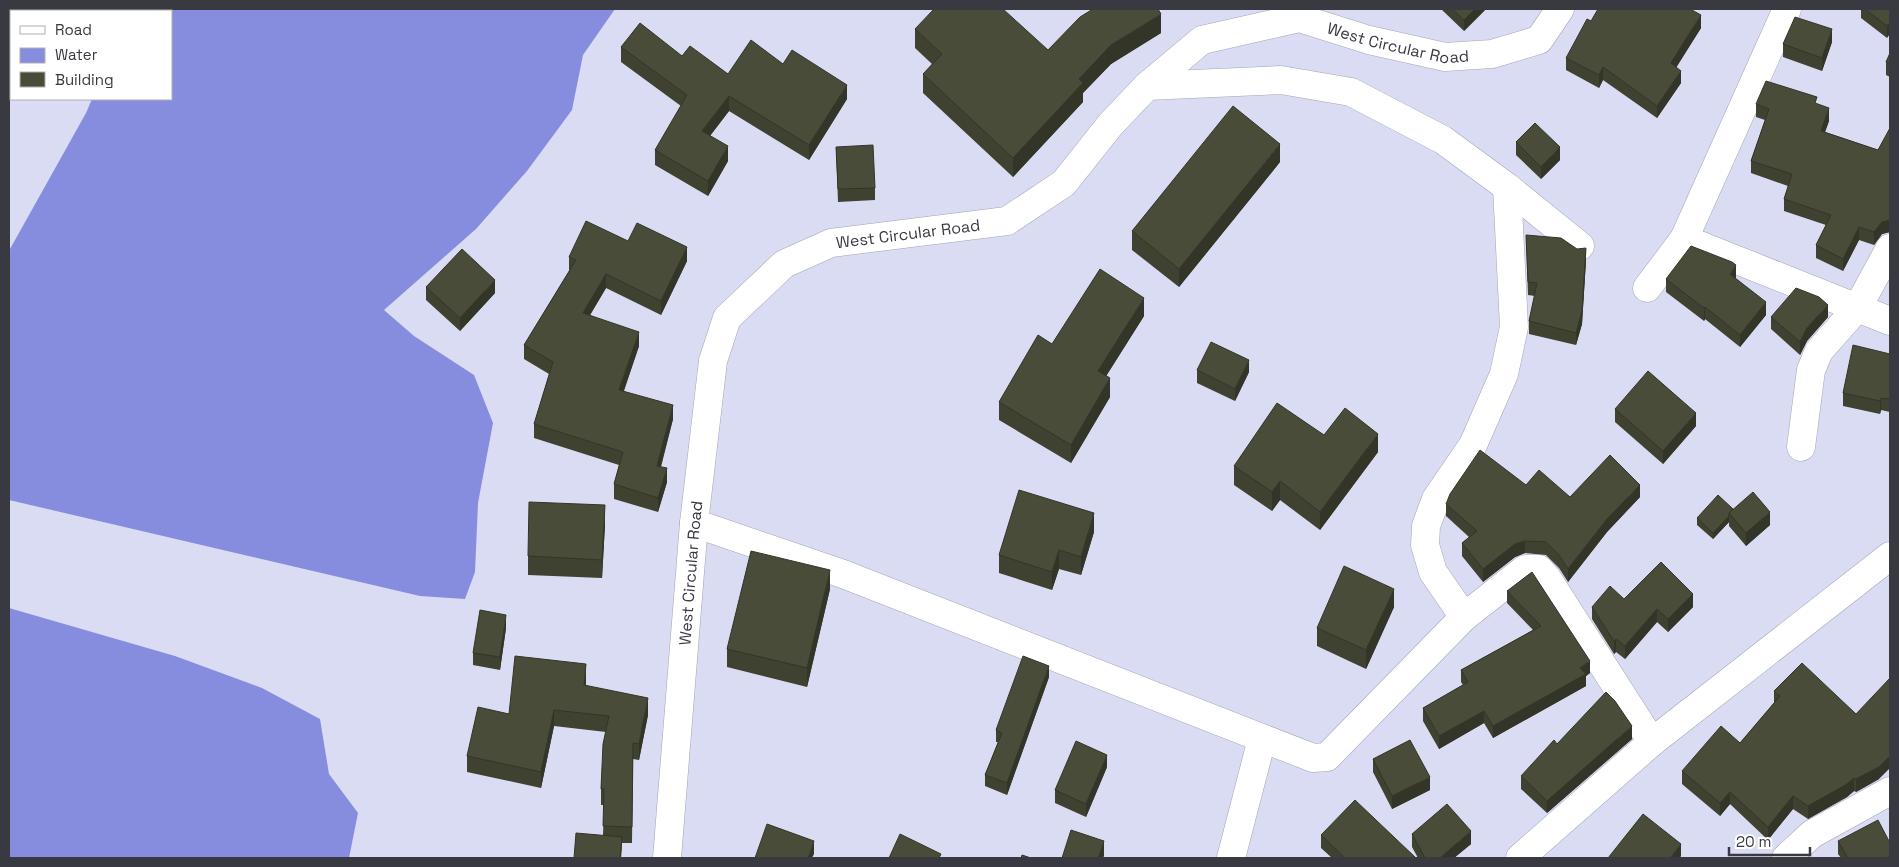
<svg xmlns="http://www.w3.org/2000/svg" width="1899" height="867" font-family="'Space Grotesk',sans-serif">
<rect width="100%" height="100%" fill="#dadcf3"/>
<g fill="#878dde">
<path d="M129 9H615L583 55 572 110 527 171 476 229 384 310 414 336 474 375 493 423 478 503 475 572 465 599 420 596 9 500V256L10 249 86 113 92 99H171V11H128Z"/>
<path d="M9 608 175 656 262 688 320 719 329 774 358 813 349 858H9Z"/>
</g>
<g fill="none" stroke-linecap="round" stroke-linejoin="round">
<defs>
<g id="minor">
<path d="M1147 86 1281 80 1351 92 1443 140 1507 187 1580 246"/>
<path d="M1684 239 1890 321"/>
<path d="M1647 288 1684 239 1787 9"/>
<path d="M1801 447 1811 370 1819 351 1858 307 1890 248"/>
<path d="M694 523 843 574 1313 758 1327 757 1464 617 1525 569H1539L1547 578 1652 742"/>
<path d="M1464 617 1433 572 1425 545 1426 526 1436 499 1473 445 1504 374 1514 327 1507 187"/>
<path id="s1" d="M667 858 694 523 713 361 727 318 784 264 831 243 1007 221 1064 183 1110 125 1147 86 1202 40 1299 18 1369 40 1445 57 1492 54 1539 40 1560 9"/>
<path d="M1231 858 1262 739"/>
<path d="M1520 858 1652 742 1890 556"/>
<path d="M1786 858 1812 834 1890 791"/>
</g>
</defs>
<use href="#minor" stroke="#a2a4b9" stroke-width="29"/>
<use href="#minor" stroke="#fff" stroke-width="28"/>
</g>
<g fill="#3f4131">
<path d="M1441 9H1486L1464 31Z"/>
<path d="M1861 9H1890L1887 38 1861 18Z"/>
<path d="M1591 21 1701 28 1676 67 1681 83 1657 118 1603 80 1599 88 1566 70V58Z"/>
<path d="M915 29 1048 50 1161 33 1111 64 1083 93V102L1013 177 923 93V74L932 64 915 48Z"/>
<path d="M1832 42 1822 71 1783 57V44Z"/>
<path d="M621 47 682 56 728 74 783 64 847 99 809 160 729 111 710 136 728 161 708 196 655 165V150L681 106 621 62Z"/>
<path d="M1890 53V77L1886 75V62Z"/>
<path d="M1756 104H1817L1829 121 1825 132 1878 150 1890 128V232L1882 234 1874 245 1859 240 1843 271 1816 258V245L1826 225 1784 211V199L1788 186 1751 173V161L1765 120 1756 117Z"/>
<path d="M1516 142 1560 160 1541 179 1516 155Z"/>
<path d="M836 147 875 188V200L838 202Z"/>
<path d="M1280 162 1179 287 1132 250V231Z"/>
<path d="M1526 235 1586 260 1582 324 1576 345 1529 334V321L1535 296 1528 295Z"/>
<path d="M628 241 687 261 661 315 606 288 590 315 639 346 624 391 673 419 661 467 667 482 658 512 614 499V484L619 465 534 438V424L549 374 524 359V345L569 271V257Z"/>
<path d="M1736 278V279L1766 315 1740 347 1705 319 1704 321 1666 292V279Z"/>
<path d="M426 287 495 293 460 331 426 300Z"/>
<path d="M1144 316 1106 376 1110 397 1071 463 999 420V402L1052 344Z"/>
<path d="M1771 317H1828L1807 341 1800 355 1771 329Z"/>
<path d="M1890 354V412L1881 410 1880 414 1843 406V393Z"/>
<path d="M1197 370 1249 372 1235 401 1197 383Z"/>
<path d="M1615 409 1696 426 1663 464 1615 422Z"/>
<path d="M1324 435 1378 452 1320 530 1280 500 1272 511 1234 485V466Z"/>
<path d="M1526 485 1570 497H1640L1607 532 1568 582 1559 568 1546 555 1525 553 1515 557 1483 582 1462 556V543L1469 537 1446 516V504Z"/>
<path d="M1733 509 1770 525 1746 546 1729 526V522L1713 539 1697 525V518Z"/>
<path d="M605 524 602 578 528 575V556Z"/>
<path d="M1094 532 1081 575 1059 569 1052 590 999 573V555Z"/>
<path d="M830 589 807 687 727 667V649Z"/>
<path d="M1507 591 1590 673 1586 676V686L1493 738 1484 723 1439 749 1423 721V708L1463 685 1461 682V670L1533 630 1507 603Z"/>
<path d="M1624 599 1693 607 1668 632 1657 622 1625 659 1616 652 1614 654 1592 619V607Z"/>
<path d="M1394 607 1366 669 1317 646V628Z"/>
<path d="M506 628 500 670 473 665V653Z"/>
<path d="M1049 677 1007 795 985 786V775L998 742H996V730Z"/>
<path d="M586 680V685L648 715 639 760 633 759 632 843H622L621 858H574L603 835 604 805H601V789L606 732 554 726 541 788 467 772V756L509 714Z"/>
<path d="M1774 691 1879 779 1856 792 1854 791 1847 797 1808 819 1793 809 1768 840 1730 804 1720 816 1682 784V771L1740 743 1774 703Z"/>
<path d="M1632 739 1547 813 1521 789V776L1557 744Z"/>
<path d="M1373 759 1430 790 1392 809 1373 772Z"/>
<path d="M1107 767 1086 817 1055 803V790Z"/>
<path d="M1412 834 1471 844 1454 858H1418L1412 847Z"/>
<path d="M1321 835 1416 858H1332L1321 848Z"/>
<path d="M1838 841 1890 858H1841L1838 854Z"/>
</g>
<g fill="#333528">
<path d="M1475 9H1486L1464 31V20Z"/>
<path d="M1161 14V33L1111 64 1083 93V102L1013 177V158L1079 79 1111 45Z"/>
<path d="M1701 15V28L1671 76V63Z"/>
<path d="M1890 22V34L1887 38V26Z"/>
<path d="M1832 29V42L1822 71V58Z"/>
<path d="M1603 67V80L1599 88V75Z"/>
<path d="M1681 71V83L1657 118V106Z"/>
<path d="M847 85V99L809 160V145Z"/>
<path d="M729 96V111L702 146V131Z"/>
<path d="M1829 108V121L1821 143V131Z"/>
<path d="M1280 144V162L1179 287V269Z"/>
<path d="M728 146V161L708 196V181Z"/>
<path d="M1560 147V160L1541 179V167Z"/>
<path d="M1890 220V232L1882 234 1874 245V232L1882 222Z"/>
<path d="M1859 227V240L1843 271V259Z"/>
<path d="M687 247V261L661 315V301Z"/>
<path d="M1586 248V260L1582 324 1576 345V333Z"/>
<path d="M1736 265V278L1730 287V274Z"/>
<path d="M606 274V288L583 327V313Z"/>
<path d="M495 280V293L460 331V318Z"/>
<path d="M1144 298V316L1098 389V371Z"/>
<path d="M1766 302V315L1740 347V335Z"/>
<path d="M1828 305V317L1807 341 1800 355V342L1807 328Z"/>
<path d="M1705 307V319L1704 321V308Z"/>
<path d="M639 332V346L619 404V390Z"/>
<path d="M1249 360V372L1235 401V389Z"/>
<path d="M1110 378V397L1071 463V445Z"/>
<path d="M1881 398V410L1880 414V401Z"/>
<path d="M673 405V419L657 480V466Z"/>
<path d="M1696 413V426L1663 464V451Z"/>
<path d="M1378 434V452L1320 530V512Z"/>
<path d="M667 468V482L658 512V498Z"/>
<path d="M1280 481V500L1272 511V492Z"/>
<path d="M1640 485V497L1607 532 1568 582V569L1607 519Z"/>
<path d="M605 505V524L602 578V560Z"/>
<path d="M1770 512V525L1746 546V533Z"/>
<path d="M1094 513V532L1081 575V557Z"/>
<path d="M1729 516V522L1713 539V533Z"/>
<path d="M1525 541V553L1515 557 1483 582V569L1515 544Z"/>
<path d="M1059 550V569L1052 590V572Z"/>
<path d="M830 570V589L807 687V668Z"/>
<path d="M1394 589V607L1366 669V650Z"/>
<path d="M1693 594V607L1668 632V619Z"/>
<path d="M1657 609V622L1625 659V646Z"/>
<path d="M506 615V628L500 670V657Z"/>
<path d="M1616 639V652L1614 654V641Z"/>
<path d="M1590 661V673L1586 676V686L1493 738V726L1580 668Z"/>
<path d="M586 664V680L584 701V685Z"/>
<path d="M1049 666V677L1007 795V783Z"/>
<path d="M648 698V715L639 760V744Z"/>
<path d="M554 710V726L541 788V772Z"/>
<path d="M1484 711V723L1439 749V736Z"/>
<path d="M1632 726V739L1547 813V801Z"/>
<path d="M1107 755V767L1086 817V804Z"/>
<path d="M1890 756V768L1879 779 1856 792V779Z"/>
<path d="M1430 777V790L1392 809V796Z"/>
<path d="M1854 778V791L1847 797 1808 819V806Z"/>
<path d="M1730 792V804L1720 816V803Z"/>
<path d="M1793 796V809L1768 840V827Z"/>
<path d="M1471 831V844L1454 858H1440Z"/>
<path d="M622 837 621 858H620Z"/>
<path d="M814 841V854L812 858H808Z"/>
<path d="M1104 841V856L1103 858H1098Z"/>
<path d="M1681 844V856L1680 858H1670Z"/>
</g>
<g fill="#494c39" stroke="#333528">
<path d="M934 9H1003L1048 50 1080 17 1093 9H1158L1161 14 1111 45 1079 79 1083 83 1013 158 923 74 942 54 915 29Z"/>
<path d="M1452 9H1475L1464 20Z"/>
<path d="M1598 9H1690L1701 15 1671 63 1681 71 1657 106 1603 67 1599 75 1566 58 1587 19 1591 21Z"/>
<path d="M1865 9H1890V22L1887 26Z"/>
<path d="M1795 17 1832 29 1822 58 1783 44Z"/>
<path d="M640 23 682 56 690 46 728 74 751 40 783 64 792 50 847 85 809 145 729 96 702 131 728 146 708 181 655 150 687 95 621 47Z"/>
<path d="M1890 53V64L1886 62Z"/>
<path d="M1766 81 1817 97 1815 103 1829 108 1821 131 1878 150 1890 128V220L1882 222 1874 232 1859 227 1843 259 1816 245 1831 215 1784 199 1792 174 1751 161 1769 109 1756 104Z"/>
<path d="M1233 106 1280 144 1179 269 1132 231Z"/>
<path d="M1535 123 1560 147 1541 167 1516 142Z"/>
<path d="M873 145 875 188 838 189 836 147Z"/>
<path d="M586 221 628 241 637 223 687 247 661 301 606 274 583 313 639 332 619 390 673 405 657 466 667 468 658 498 614 484 623 452 534 424 553 362 524 345 576 260 569 257Z"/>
<path d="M1526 235 1561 238 1577 249 1586 248 1582 311 1576 333 1529 321 1537 283 1528 282Z"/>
<path d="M1691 246 1732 262 1736 265 1730 274 1766 302 1740 335 1705 307 1704 308 1666 279Z"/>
<path d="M462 249 495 280 460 318 426 287Z"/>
<path d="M1100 269 1144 298 1098 371 1110 378 1071 445 999 402 1038 335 1052 344Z"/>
<path d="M1796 288 1819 297 1828 305 1807 328 1800 342 1771 317Z"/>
<path d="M1211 342 1249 360 1235 389 1197 370Z"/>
<path d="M1853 345 1890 354V399L1881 398 1880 401 1843 393Z"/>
<path d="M1648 371 1696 413 1663 451 1615 409Z"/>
<path d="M1277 403 1324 435 1345 408 1378 434 1320 512 1280 481 1272 492 1234 466Z"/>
<path d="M1480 450 1526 485 1539 470 1570 497 1610 455 1640 485 1607 519 1568 569 1559 555 1546 542 1525 541 1515 544 1483 569 1462 543 1477 531 1446 504 1450 494Z"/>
<path d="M1019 490 1094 513 1081 557 1059 550 1052 572 999 555Z"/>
<path d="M1753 492 1770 512 1746 533 1729 513Z"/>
<path d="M1718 495 1733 509 1729 513V516L1713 533 1697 518Z"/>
<path d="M529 502 605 505 602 560 528 556Z"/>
<path d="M751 551 830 570 807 668 727 649Z"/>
<path d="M1661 562 1693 594 1668 619 1657 609 1625 646 1616 639 1614 641 1592 607 1610 586 1624 599Z"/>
<path d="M1344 566 1394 589 1366 650 1317 628Z"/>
<path d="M1532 572 1590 661 1580 668 1586 674 1493 726 1484 711 1439 736 1423 708 1468 682 1461 670 1541 626 1507 591Z"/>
<path d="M480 610 506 615 500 657 473 653Z"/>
<path d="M515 656 586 664 584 685 648 698 639 744 633 743 632 827 603 826 604 789H601L603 744 609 716 554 710 541 772 467 756 478 707 509 714Z"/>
<path d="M1023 656 1049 666 1007 783 985 775 1002 733 996 730Z"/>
<path d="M1802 663 1856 714 1890 678V756L1879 767 1856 779 1854 778 1847 784 1808 806 1793 796 1768 827 1730 792 1720 803 1682 771 1721 726 1740 743 1780 696 1774 691Z"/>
<path d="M1606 692 1615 701 1632 726 1547 801 1521 776 1554 740 1557 744Z"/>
<path d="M1410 740 1430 777 1392 796 1373 759Z"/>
<path d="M1076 741 1107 755 1086 804 1055 790Z"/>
<path d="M1355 800 1416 858H1345L1321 835Z"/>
<path d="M1447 804 1471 831 1440 858H1425L1412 834Z"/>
<path d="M1643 814 1681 844 1670 858H1608Z"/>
<path d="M1878 820 1890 843V856L1885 858H1848L1838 841Z"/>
<path d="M767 824 814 841 808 858H755Z"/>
<path d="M1071 830 1104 841 1098 858H1062Z"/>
<path d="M576 833 622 837 620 858H574Z"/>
<path d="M900 834 941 854 939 858H889Z"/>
<path d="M1022 855 1031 858H1021Z"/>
</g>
<g text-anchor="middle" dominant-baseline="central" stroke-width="5" stroke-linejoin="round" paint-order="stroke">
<g font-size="16" fill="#383941" stroke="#fff">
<text stroke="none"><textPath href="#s1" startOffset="1322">West Circular Road</textPath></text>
<text stroke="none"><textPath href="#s1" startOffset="752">West Circular Road</textPath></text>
<text stroke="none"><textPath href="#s1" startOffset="286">West Circular Road</textPath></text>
</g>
</g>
<rect width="1899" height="867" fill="none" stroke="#383941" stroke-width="20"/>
<rect x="10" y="10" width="162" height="90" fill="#ffffff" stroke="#afb0b3"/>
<rect x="20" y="26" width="25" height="8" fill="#ffffff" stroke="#afb0b3"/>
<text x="55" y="35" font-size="15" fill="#383941">Road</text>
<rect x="20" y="48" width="25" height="15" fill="#878dde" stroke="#afb0b3"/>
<text x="55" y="60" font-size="15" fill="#383941">Water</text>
<rect x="20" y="72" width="25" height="15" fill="#494c39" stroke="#afb0b3"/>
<text x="55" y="85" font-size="15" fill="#383941">Building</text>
<path d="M1729 847v8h81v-8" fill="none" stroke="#383941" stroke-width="2.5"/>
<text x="1736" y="847" font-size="15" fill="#383941" stroke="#ffffff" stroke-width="4" paint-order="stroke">20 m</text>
</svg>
